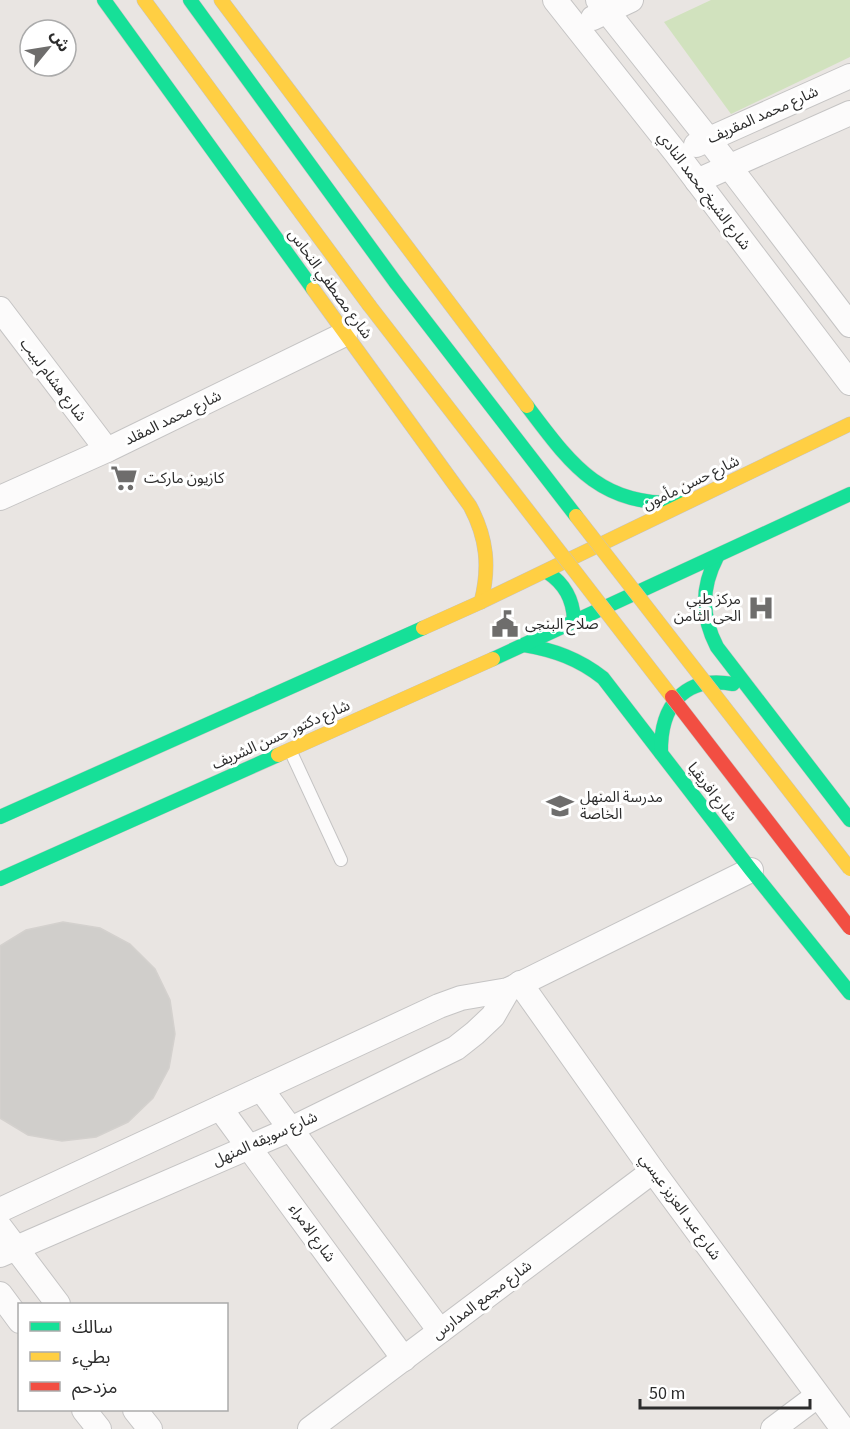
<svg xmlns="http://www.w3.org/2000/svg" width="850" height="1429" font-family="'Source Sans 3','Noto Sans Arabic',sans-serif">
<rect width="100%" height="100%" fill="#e9e5e2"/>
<path fill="#d1e2be" d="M711 0H850V57L731 114 664 22Z"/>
<path fill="#d0cecb" stroke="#d4d1ce" stroke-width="1.5" d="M63 922 100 928 130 944 155 969 170 1000 175 1034 169 1068 153 1098 128 1122 96 1137 62 1141 28 1135 0 1118V946L26 930Z"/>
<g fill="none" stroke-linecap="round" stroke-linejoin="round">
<defs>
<path id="lane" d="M290 750 341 860"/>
<g id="street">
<path d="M555 0 676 153 850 383"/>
<path d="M598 0 709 140 850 325"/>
<path d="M593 18 631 0"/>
<path d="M696 145 850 76"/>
<path d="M697 181 850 113"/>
<path d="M0 309 107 450"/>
<path d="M0 498 107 450 345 334"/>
<path d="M520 983 653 1171 843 1429"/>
<path d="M261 1089 440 1331"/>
<path d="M220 1108 404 1359"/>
<path d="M0 1210 439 1006 461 998 508 990 751 870"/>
<path d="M0 1227 58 1304"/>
<path d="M0 1255 291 1129 456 1048 475 1033 493 1016 508 990"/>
<path d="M0 1294 20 1321"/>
<path d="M84 1410 99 1429"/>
<path d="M135 1410 150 1429"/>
<path d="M310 1429 653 1171"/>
<path d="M773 1429 817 1396"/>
</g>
<g id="fast">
<path d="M104 0 313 289"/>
<path d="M190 0 396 283"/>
<path d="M527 406C573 467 600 506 683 503"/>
<path d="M717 557C701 588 701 616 717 647L850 820"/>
<path d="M547 572C565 584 573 599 574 620"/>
<path d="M524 645C554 650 579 659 603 678L751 870 850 993"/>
<path d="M493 659 850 494"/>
<path d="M661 753C660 706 684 675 733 684"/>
<path d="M0 817 423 628"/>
<path d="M0 879 278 755"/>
</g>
<g id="slow">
<path d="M144 0 369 305"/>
<path d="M221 0 527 406"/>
<path d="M313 289 470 506C487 538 490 567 481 602"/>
<path d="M423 628 481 602 850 424"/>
<path d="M278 755 493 659"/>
</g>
</defs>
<use href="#lane" stroke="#c5c4c4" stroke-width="14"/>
<use href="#street" stroke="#c5c4c4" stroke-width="26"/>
<use href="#fast" stroke="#c5c3c2" stroke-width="15"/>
<use href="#slow" stroke="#c5c3c2" stroke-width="15"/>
<use href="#lane" stroke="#fcfbfb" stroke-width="12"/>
<use href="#street" stroke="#fcfbfb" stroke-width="24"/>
<use href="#fast" stroke="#16e098" stroke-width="14"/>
<use href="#slow" stroke="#ffcf43" stroke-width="14"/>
<defs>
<path id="fast-bridge" d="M396 283 576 516"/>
<g id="slow-bridge">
<path d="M369 305 672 697"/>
<path d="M576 516 850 869"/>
</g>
<path id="jam-bridge" d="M672 697 850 928"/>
</defs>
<use href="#fast-bridge" stroke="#c5c3c2" stroke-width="15" stroke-linecap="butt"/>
<use href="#slow-bridge" stroke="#c5c3c2" stroke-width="15" stroke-linecap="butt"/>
<use href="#jam-bridge" stroke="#c5c3c2" stroke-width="15" stroke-linecap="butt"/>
<use href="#fast-bridge" stroke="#16e098" stroke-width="14"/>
<use href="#slow-bridge" stroke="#ffcf43" stroke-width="14"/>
<use href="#jam-bridge" stroke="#f24e42" stroke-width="14"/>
</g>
<defs>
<symbol id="supermarket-bare" viewBox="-9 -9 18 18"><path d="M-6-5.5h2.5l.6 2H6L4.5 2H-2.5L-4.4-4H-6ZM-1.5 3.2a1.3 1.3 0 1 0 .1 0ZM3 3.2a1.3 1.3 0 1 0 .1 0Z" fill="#6e6d6c" stroke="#fff" stroke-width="2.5" paint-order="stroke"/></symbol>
<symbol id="hospital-bare" viewBox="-9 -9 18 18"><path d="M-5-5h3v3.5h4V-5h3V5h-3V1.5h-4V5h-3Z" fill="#6e6d6c" stroke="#fff" stroke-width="2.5" paint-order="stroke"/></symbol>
<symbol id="civic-bare" viewBox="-9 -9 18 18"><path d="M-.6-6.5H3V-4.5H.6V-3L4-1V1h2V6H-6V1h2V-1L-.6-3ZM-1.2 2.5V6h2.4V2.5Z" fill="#6e6d6c" stroke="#fff" stroke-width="2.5" paint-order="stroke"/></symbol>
<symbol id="school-bare" viewBox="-9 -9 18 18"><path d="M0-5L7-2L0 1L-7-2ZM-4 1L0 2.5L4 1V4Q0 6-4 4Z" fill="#6e6d6c" stroke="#fff" stroke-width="2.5" paint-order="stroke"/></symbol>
</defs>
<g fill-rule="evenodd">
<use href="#supermarket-bare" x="105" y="459" width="38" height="38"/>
<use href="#hospital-bare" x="742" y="589" width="38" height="38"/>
<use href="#civic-bare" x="486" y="605" width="38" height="38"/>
<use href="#school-bare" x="541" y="787" width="38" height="38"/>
</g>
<g text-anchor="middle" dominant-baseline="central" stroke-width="6" stroke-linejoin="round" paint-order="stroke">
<g font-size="15" fill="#2c2c2c" stroke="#fff">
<text transform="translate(763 115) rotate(-24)">شارع محمد المقريف</text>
<text transform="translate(704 191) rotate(53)">شارع الشيخ محمد النادي</text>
<text transform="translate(330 284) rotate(54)">شارع مصطفي النحاس</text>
<text transform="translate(53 380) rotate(53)">شارع هشام لبيب</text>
<text transform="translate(173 418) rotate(-26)">شارع محمد المقلد</text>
<text transform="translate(691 483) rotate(-26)">شارع حسن مأمون</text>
<text transform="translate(281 735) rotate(-24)">شارع دكتور حسن الشريف</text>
<text transform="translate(712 792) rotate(52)">شارع افريقيا</text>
<text transform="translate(265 1139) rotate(-24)">شارع سويقه المنهل</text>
<text transform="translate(680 1207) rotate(54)">شارع عبد العزيز عيسي</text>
<text transform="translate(312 1233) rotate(54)">شارع الامراء</text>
<text transform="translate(482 1300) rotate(-37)">شارع مجمع المدارس</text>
</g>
<g font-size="15" fill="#2c2c2c" stroke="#fff" text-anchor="start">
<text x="144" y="478">كازيون ماركت</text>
<text x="741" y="599" text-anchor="end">مركز طبي<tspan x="741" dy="17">الحى الثامن</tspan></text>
<text x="525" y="624">صلاح البنجى</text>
<text x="580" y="797">مدرسة المنهل<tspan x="580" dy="17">الخاصة</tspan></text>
</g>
</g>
<rect x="18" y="1303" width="210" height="108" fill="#ffffff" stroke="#ababab" stroke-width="1.5"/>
<rect x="30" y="1322" width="30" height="9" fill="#16e098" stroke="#ababab" stroke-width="1.5"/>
<text x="72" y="1333" font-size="18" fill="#2c2c2c">سالك</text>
<rect x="30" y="1352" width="30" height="9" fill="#ffcf43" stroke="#ababab" stroke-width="1.5"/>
<text x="72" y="1363" font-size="18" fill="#2c2c2c">بطيء</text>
<rect x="30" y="1382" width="30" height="9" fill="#f24e42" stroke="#ababab" stroke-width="1.5"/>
<text x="72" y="1393" font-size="18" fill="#2c2c2c">مزدحم</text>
<g transform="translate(48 48) rotate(60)"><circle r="28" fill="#ffffff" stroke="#ababab" stroke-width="1.5"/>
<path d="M0-4.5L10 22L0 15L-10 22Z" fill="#6e6d6c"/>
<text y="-9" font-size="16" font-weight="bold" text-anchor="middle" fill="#2c2c2c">ش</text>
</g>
<path d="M640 1399v9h170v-9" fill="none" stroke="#2c2c2c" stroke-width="3"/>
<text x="649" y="1399" font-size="18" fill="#2c2c2c" stroke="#ffffff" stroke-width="4.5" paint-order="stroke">50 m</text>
</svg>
